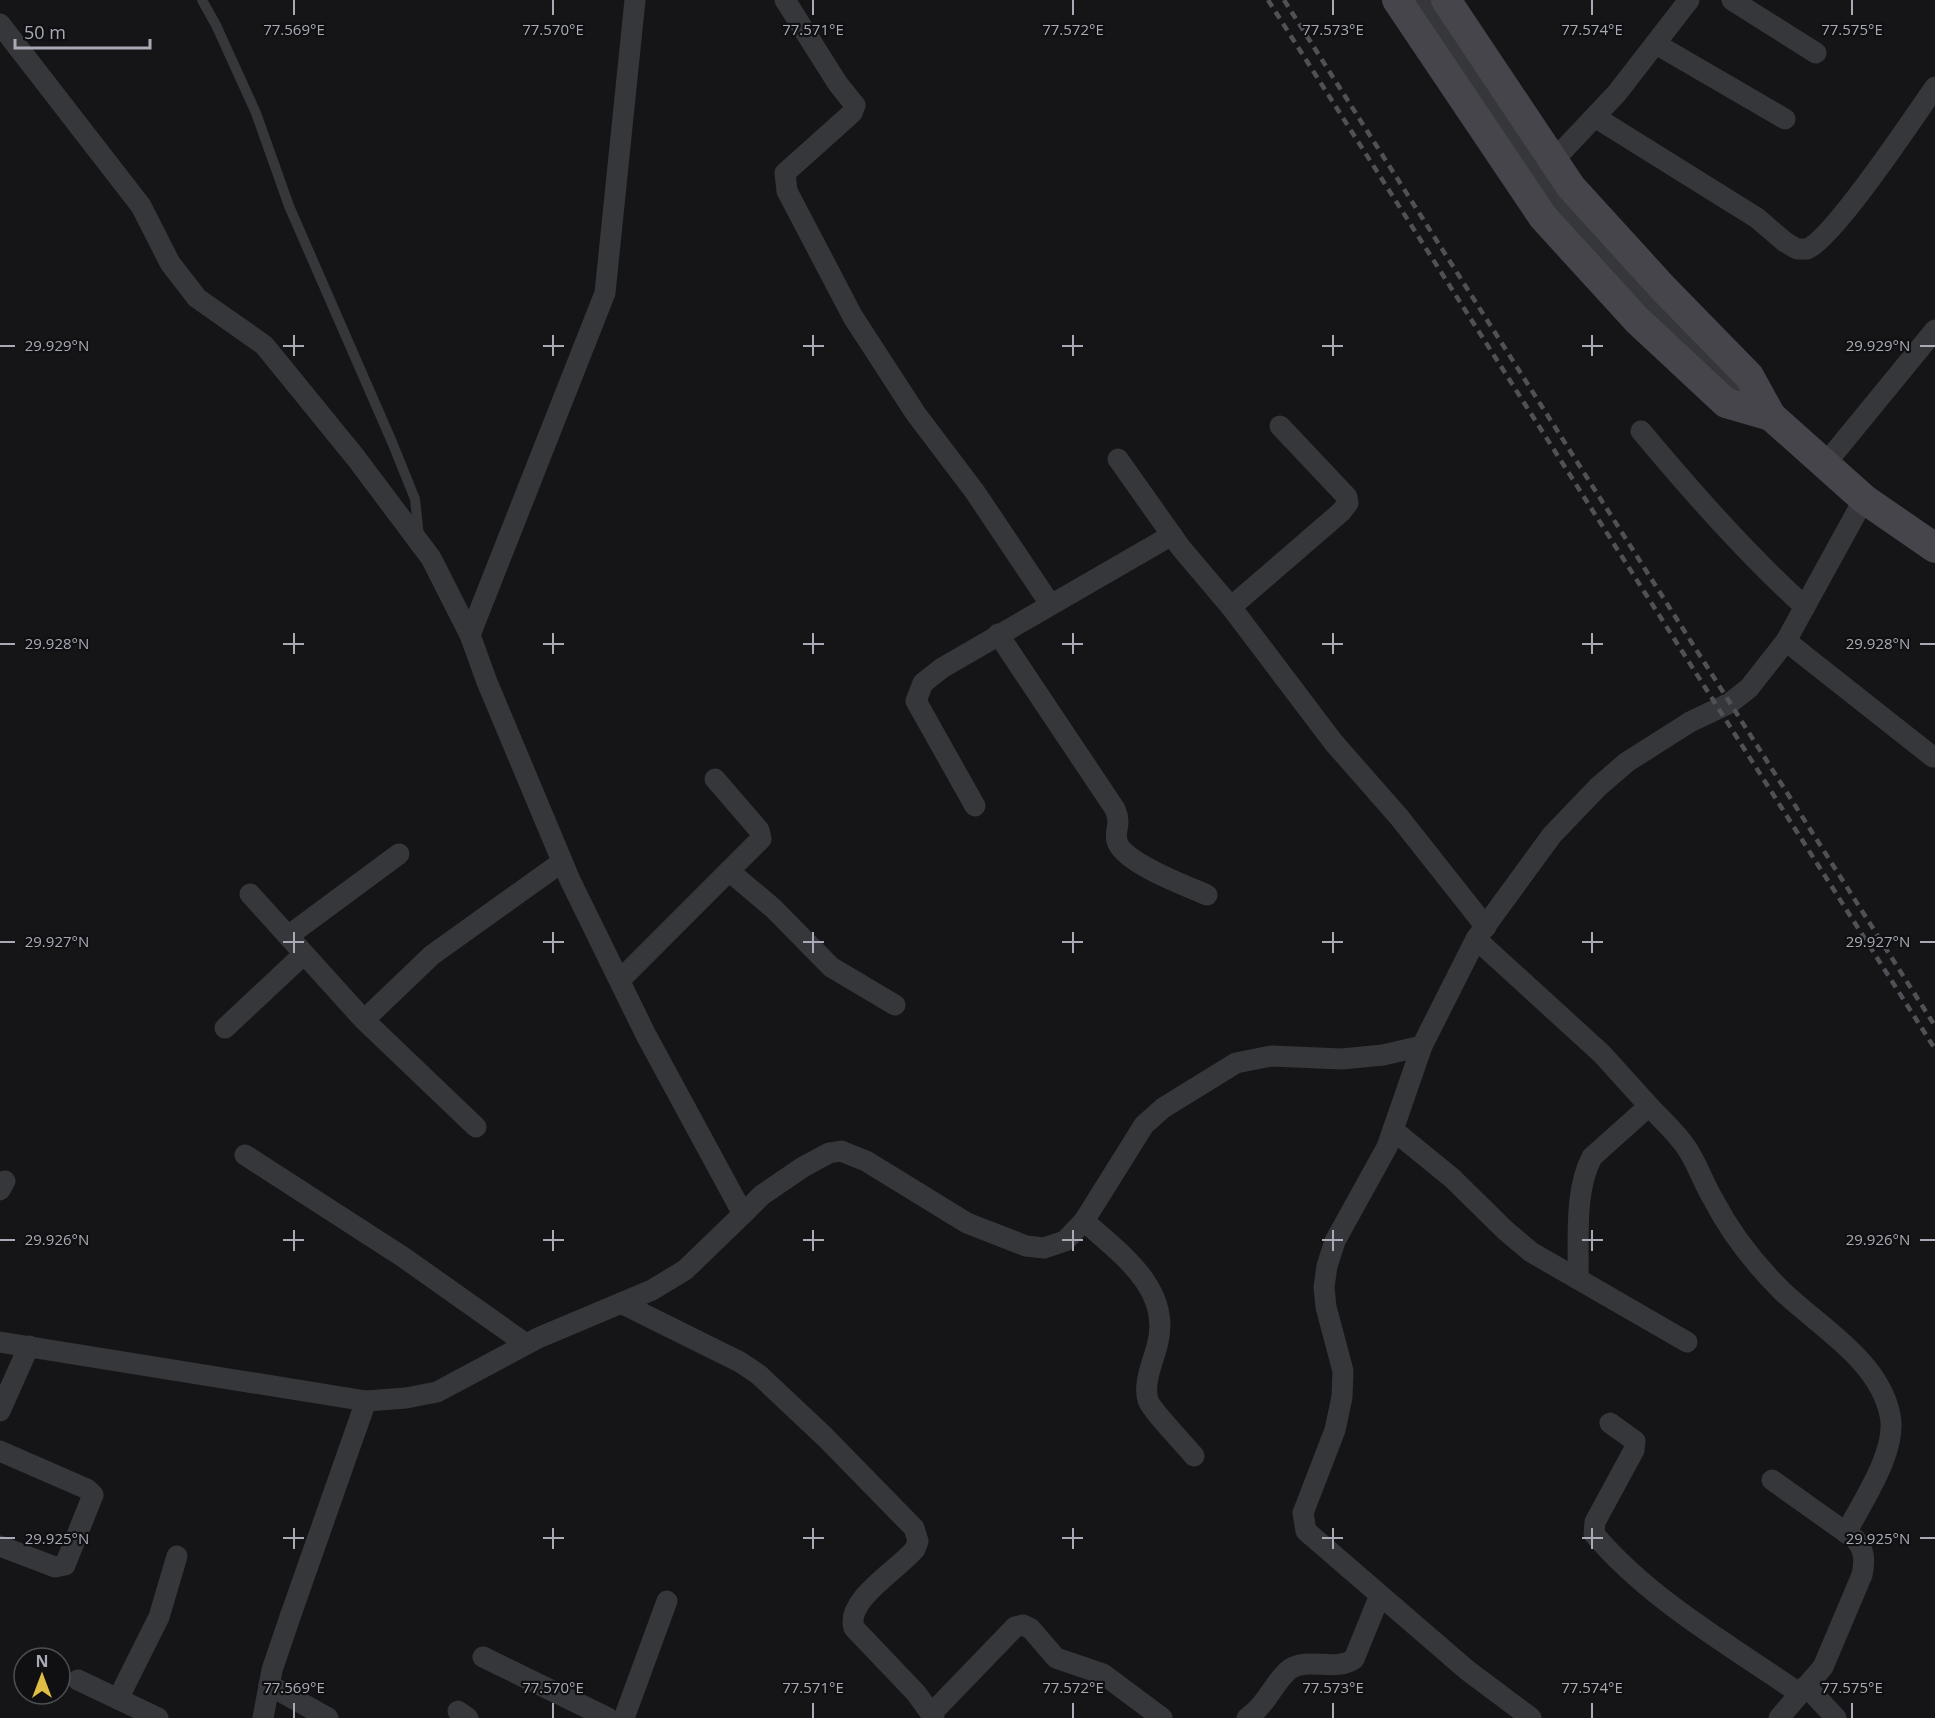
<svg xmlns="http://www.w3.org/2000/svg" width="1935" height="1718" font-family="'Open Sans',sans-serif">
<rect width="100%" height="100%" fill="#151517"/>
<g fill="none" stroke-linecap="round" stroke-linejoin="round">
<path stroke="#36373b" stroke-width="10" d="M202 0 216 25 256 113 289 206 392 442 415 499 419 537"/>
<g stroke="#36373b" stroke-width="21">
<path d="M785 0 838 84 855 105 852 113 785 173 787 191 853 317 916 414 975 492 1050 604"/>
<path d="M1732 0 1816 53"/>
<path d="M0 24 141 206 170 263 197 298 264 345 356 458 431 558 470 635 487 682 570 880 646 1035 743 1214 762 1195 803 1167 829 1153 841 1151 866 1161 967 1223 1026 1246 1044 1248 1065 1241 1084 1221 1144 1125 1163 1108 1236 1063 1271 1056 1342 1059 1383 1055 1422 1046"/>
<path d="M1656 44 1785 119"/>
<path d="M1595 117 1757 218 1785 242 1797 249H1807C1834 238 1914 117 1935 87"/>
<path d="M1552 162 1617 93 1689 0"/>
<path d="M1641 431C1693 493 1745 552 1805 607"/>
<path d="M1118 459 1181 548 1231 607 1334 743 1399 817 1486 927"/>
<path d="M1826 463 1935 330"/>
<path d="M1231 607 1341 512 1348 503 1347 497 1280 426"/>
<path d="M998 634 1115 809C1122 825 1114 830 1117 841 1123 863 1187 886 1207 895"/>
<path d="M470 635 605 293 635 0"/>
<path d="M1786 641 1933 757"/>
<path d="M975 806 916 701 923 683 942 668 1172 535"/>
<path d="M729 871 773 908 831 967 895 1005"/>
<path d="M250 894 364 1020 432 955 562 862"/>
<path d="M288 936 399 854"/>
<path d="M1476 939 1602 1054 1649 1106 1592 1157C1574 1191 1579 1240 1578 1277"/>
<path d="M620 980 761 839 759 830 715 779"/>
<path d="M364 1020 476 1127"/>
<path d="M225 1028 304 954"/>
<path d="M1649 1106C1661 1119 1676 1132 1686 1147 1697 1163 1703 1182 1713 1199 1730 1232 1755 1264 1781 1290 1819 1327 1879 1360 1890 1415 1898 1450 1862 1502 1846 1533"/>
<path d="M1393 1130 1452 1178 1506 1231 1531 1252 1687 1342"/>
<path d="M245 1155 403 1257 526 1344"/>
<path d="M0 1190 5 1181"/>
<path d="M1084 1221C1121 1254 1173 1290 1157 1346 1153 1362 1143 1383 1148 1400 1151 1410 1185 1445 1194 1456"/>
<path d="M621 1303 740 1362 758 1374 825 1437 914 1528 918 1541 915 1549C898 1570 845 1600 854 1628L916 1693 934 1718"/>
<path d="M0 1342 366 1401 406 1398 437 1392 538 1338 652 1290 685 1270 743 1214"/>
<path d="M0 1411 29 1346"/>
<path d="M1610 1423 1635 1441 1634 1450 1595 1522 1594 1534C1650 1600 1728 1644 1799 1693"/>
<path d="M0 1451 87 1489 93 1495 65 1565 55 1567 0 1546"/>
<path d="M1772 1480 1855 1539C1865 1550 1865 1561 1862 1575L1823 1667 1779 1718"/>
<path d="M483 1657 608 1718"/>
<path d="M78 1680 158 1718"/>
<path d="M269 1685 328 1718"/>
<path d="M1806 1686 1836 1718"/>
<path d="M118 1699 159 1617 177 1556"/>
<path d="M458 1711 468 1718"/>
<path d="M932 1713 1015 1627 1023 1625 1031 1629 1056 1658 1103 1674 1162 1718"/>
<path d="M263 1718 272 1670 290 1617 366 1401"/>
<path d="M624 1718 667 1601"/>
<path d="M1247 1718C1267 1705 1275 1680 1290 1669 1308 1657 1336 1672 1354 1659L1380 1595"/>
<path d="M1531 1718 1467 1670 1306 1531 1303 1513 1335 1430 1342 1397 1343 1371 1326 1307 1324 1287 1327 1266 1335 1241 1387 1147 1422 1046 1476 939 1552 835 1598 787 1627 762 1690 722 1730 703 1749 688 1786 641 1864 499"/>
</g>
<path stroke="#36373b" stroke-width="26" d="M1423 0C1472 72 1515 150 1570 219 1626 290 1695 356 1766 412"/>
<g stroke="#45454b" stroke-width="30">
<path d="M1397 0 1543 217 1637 320 1726 403 1771 416"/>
<path d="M1446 0 1571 187 1663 288 1749 376 1771 416 1864 499 1935 548"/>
</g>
<g stroke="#505056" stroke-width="4.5" stroke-dasharray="8 6" stroke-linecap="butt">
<path d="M1268 0 1935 1049"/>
<path d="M1284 0 1935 1026"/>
</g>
</g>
<path fill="none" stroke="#a8abb5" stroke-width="2" d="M294 0V15M553 0V15M813 0V15M1073 0V15M1333 0V15M1592 0V15M1852 0V15M294 335V356M553 335V356M813 335V356M1073 335V356M1333 335V356M1592 335V356M0 346H15M283 346H304M543 346H564M803 346H824M1062 346H1083M1322 346H1343M1582 346H1603M1920 346H1935M294 633V654M553 633V654M813 633V654M1073 633V654M1333 633V654M1592 633V654M0 644H15M283 644H304M543 644H564M803 644H824M1062 644H1083M1322 644H1343M1582 644H1603M1920 644H1935M294 932V953M553 932V953M813 932V953M1073 932V953M1333 932V953M1592 932V953M0 942H15M283 942H304M543 942H564M803 942H824M1062 942H1083M1322 942H1343M1582 942H1603M1920 942H1935M294 1230V1251M553 1230V1251M813 1230V1251M1073 1230V1251M1333 1230V1251M1592 1230V1251M0 1240H15M283 1240H304M543 1240H564M803 1240H824M1062 1240H1083M1322 1240H1343M1582 1240H1603M1920 1240H1935M294 1528V1549M553 1528V1549M813 1528V1549M1073 1528V1549M1333 1528V1549M1592 1528V1549M0 1538H15M283 1538H304M543 1538H564M803 1538H824M1062 1538H1083M1322 1538H1343M1582 1538H1603M1920 1538H1935M294 1703V1718M553 1703V1718M813 1703V1718M1073 1703V1718M1333 1703V1718M1592 1703V1718M1852 1703V1718"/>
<g font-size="15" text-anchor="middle" fill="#a8abb5" stroke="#101012" stroke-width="4.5" stroke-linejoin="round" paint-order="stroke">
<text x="294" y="35">77.569°E</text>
<text x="553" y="35">77.570°E</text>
<text x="813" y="35">77.571°E</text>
<text x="1073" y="35">77.572°E</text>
<text x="1333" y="35">77.573°E</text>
<text x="1592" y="35">77.574°E</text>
<text x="1852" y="35">77.575°E</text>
<text x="57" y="351">29.929°N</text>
<text x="1878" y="351">29.929°N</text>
<text x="57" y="649">29.928°N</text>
<text x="1878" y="649">29.928°N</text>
<text x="57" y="947">29.927°N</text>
<text x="1878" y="947">29.927°N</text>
<text x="57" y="1245">29.926°N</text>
<text x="1878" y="1245">29.926°N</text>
<text x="57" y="1544">29.925°N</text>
<text x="1878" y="1544">29.925°N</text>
<text x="294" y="1693">77.569°E</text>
<text x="553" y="1693">77.570°E</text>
<text x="813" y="1693">77.571°E</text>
<text x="1073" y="1693">77.572°E</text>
<text x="1333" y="1693">77.573°E</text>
<text x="1592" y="1693">77.574°E</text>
<text x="1852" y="1693">77.575°E</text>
</g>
<g transform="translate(42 1676)"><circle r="28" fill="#101012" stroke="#4d4e53" stroke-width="1.5"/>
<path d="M0-4.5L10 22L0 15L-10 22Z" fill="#dfbe45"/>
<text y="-9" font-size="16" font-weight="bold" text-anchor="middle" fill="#a8abb5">N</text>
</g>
<path d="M15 39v9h135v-9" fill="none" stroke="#a8abb5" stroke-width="3"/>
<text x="24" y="39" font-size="18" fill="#a8abb5" stroke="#101012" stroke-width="4.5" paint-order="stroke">50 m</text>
</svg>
